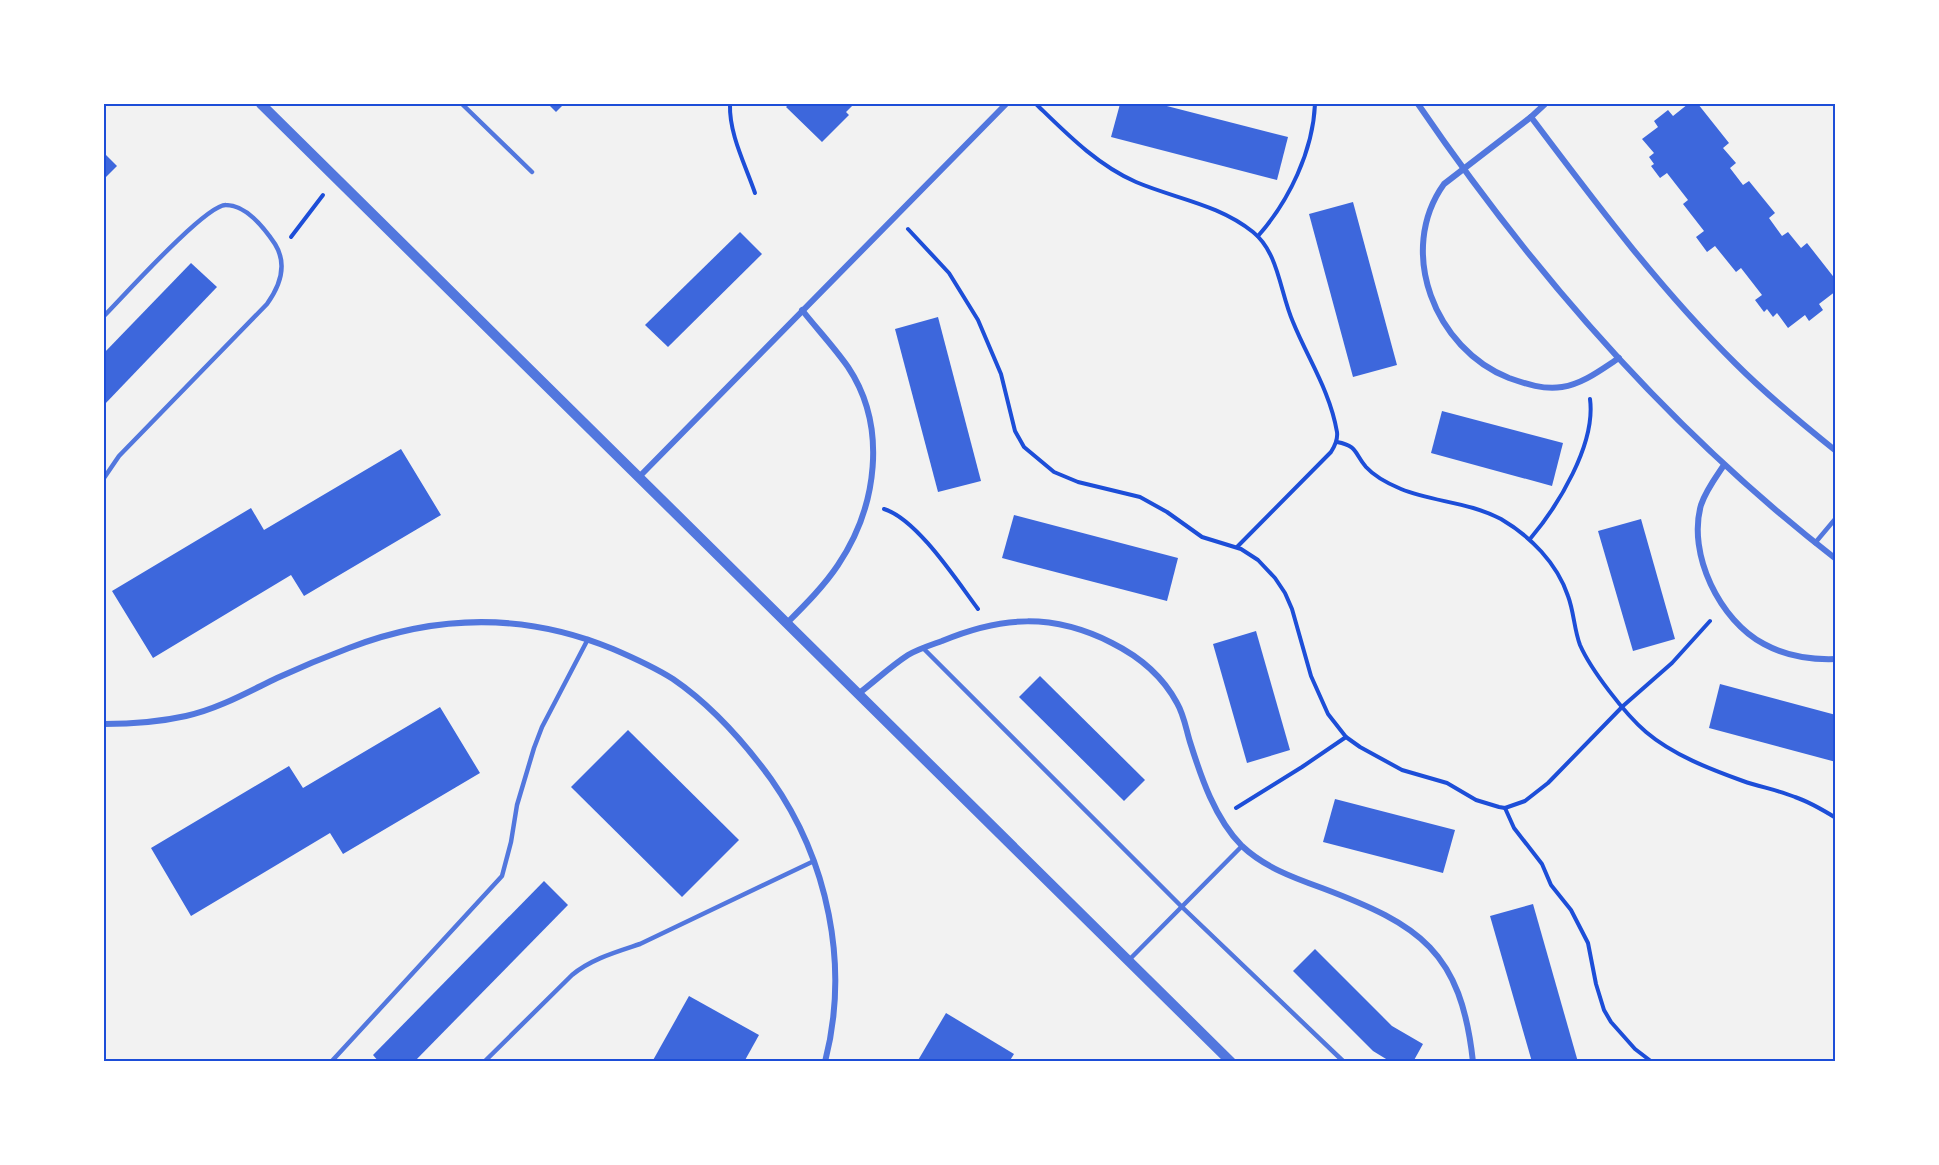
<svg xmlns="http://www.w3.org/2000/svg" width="1939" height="1165" font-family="Merriweather,serif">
<rect width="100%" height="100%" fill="#f2f2f2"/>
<g fill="#3d67dc">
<path d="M548 104H564L556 112Z"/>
<path d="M789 104H851L853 105 846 112 849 115 822 142 786 107Z"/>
<path d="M1120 104H1159L1288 137 1277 180 1111 137Z"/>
<path d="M1688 104H1698L1729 143 1723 148 1736 163 1730 168 1743 185 1749 181 1775 213 1769 218 1782 236 1788 232 1801 248 1807 243 1836 280V291L1819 304 1823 310 1809 321 1805 315 1788 328 1777 313 1773 317 1767 309 1764 312 1755 300 1762 295 1741 268 1736 272 1715 246 1707 252 1696 237 1704 231 1683 204 1688 200 1667 173 1660 178 1651 166 1654 164 1649 157 1654 153 1642 139 1658 127 1654 121 1668 110 1673 116Z"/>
<path d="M104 153 117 166 104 179Z"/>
<path d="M1353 202 1397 365 1353 377 1309 214Z"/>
<path d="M740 232 762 254 668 347 645 325Z"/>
<path d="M191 263 217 287 104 405V353Z"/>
<path d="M938 317 981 481 938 492 895 329Z"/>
<path d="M1442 411 1563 443 1552 486 1431 453Z"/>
<path d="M401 449 441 515 304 596 291 575 153 658 112 591 251 508 264 530Z"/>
<path d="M1014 515 1178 558 1167 601 1002 558Z"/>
<path d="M1641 519 1675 639 1633 651 1598 531Z"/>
<path d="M1256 631 1290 750 1247 763 1213 644Z"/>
<path d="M1040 676 1145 780 1124 801 1019 697Z"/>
<path d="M1720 684 1836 715V762L1709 728Z"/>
<path d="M440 707 480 773 343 854 330 833 191 916 151 848 289 766 303 788Z"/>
<path d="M628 730 739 840 682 897 571 787Z"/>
<path d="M1335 799 1455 830 1443 873 1323 842Z"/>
<path d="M544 881 568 905 414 1062H379L373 1055Z"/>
<path d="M1533 904 1578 1062H1532L1490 916Z"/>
<path d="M1315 949 1392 1026 1423 1044 1413 1062H1391L1373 1051 1293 971Z"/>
<path d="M689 996 759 1035 744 1062H652Z"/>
<path d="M946 1013 1014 1054 1009 1062H917Z"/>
</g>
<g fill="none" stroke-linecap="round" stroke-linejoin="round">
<g stroke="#1d4ed8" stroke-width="4">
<path d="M730 104C729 134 745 164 755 193"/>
<path d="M1036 104C1066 133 1097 165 1136 182 1176 199 1218 204 1253 232 1279 253 1280 293 1293 322 1308 359 1330 391 1337 432 1338 440 1335 446 1331 452L1237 547"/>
<path d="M908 229 949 273 978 320 1001 374 1015 431 1024 447 1054 472 1078 482 1140 497 1167 512 1202 537 1241 549 1258 560 1275 578 1285 593 1292 609 1311 676 1328 714 1346 737 1360 747 1402 770 1447 783 1476 800 1499 807 1505 808 1525 801 1548 783 1623 706 1672 663 1710 621"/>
<path d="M1258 236C1289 201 1313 151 1315 104"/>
<path d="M291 237 323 195"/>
<path d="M1337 442C1358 446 1354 453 1366 467 1375 477 1389 484 1401 489 1433 502 1469 502 1501 519 1530 536 1557 563 1568 596 1574 612 1574 629 1580 645 1591 670 1625 714 1646 732 1673 755 1710 769 1743 781 1760 787 1778 790 1795 797 1810 802 1823 810 1836 818"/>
<path d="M884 509C917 519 957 581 978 609"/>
<path d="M1530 539C1558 506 1596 444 1590 399"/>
<path d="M1236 808 1302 767 1346 737"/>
<path d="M1505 808 1514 828 1542 864 1551 885 1571 910 1588 943 1596 984 1604 1010 1611 1022 1635 1049 1652 1062"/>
</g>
<g stroke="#5277de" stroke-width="4.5">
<path d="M462 104 532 172"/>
<path d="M104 316C122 298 206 204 226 205 246 205 265 229 275 244 288 265 280 286 267 304L119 456 104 478"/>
<path d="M1815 543 1836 518"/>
<path d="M923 648 1182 907 1344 1062"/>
<path d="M1128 961 1242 846"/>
<path d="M331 1062 502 876 511 842 517 805 534 748 542 727 588 639"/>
<path d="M484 1062 572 975C591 959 616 952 640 944L814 861"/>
</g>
<g stroke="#5277de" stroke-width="6">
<path d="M1418 104C1534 274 1672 432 1836 559"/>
<path d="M1545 104 1531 117 1444 184C1396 251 1435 349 1509 378 1526 384 1544 390 1562 387 1583 384 1602 369 1619 358"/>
<path d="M1531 117C1595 202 1659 288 1736 364 1767 395 1801 423 1836 451"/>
<path d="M1724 465C1716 477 1706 490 1701 505 1687 554 1720 621 1764 644 1786 656 1810 660 1836 659"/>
<path d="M639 477 1006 104"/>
<path d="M787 623C805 605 824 586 838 565 877 507 888 427 848 367 834 347 817 329 802 310"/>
<path d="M858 694C875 681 891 666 908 655 918 649 931 645 942 641 1002 616 1053 613 1112 643 1140 657 1162 675 1177 703 1184 715 1186 729 1190 742 1201 777 1215 819 1242 846 1264 867 1294 878 1322 888 1420 925 1461 951 1473 1062"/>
<path d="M104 724C131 724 159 722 186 716 218 709 248 692 277 678 301 667 325 657 349 648 437 614 526 613 613 649 634 658 654 667 673 679 711 705 744 742 771 779 828 860 850 965 825 1062"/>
</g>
<path stroke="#5277de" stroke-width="10" d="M261 104 1231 1062"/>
</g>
<rect width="1939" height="1165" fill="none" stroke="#ffffff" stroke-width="210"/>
<rect x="105" y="105" width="1729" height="955" fill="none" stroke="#1d4ed8" stroke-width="2"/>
</svg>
